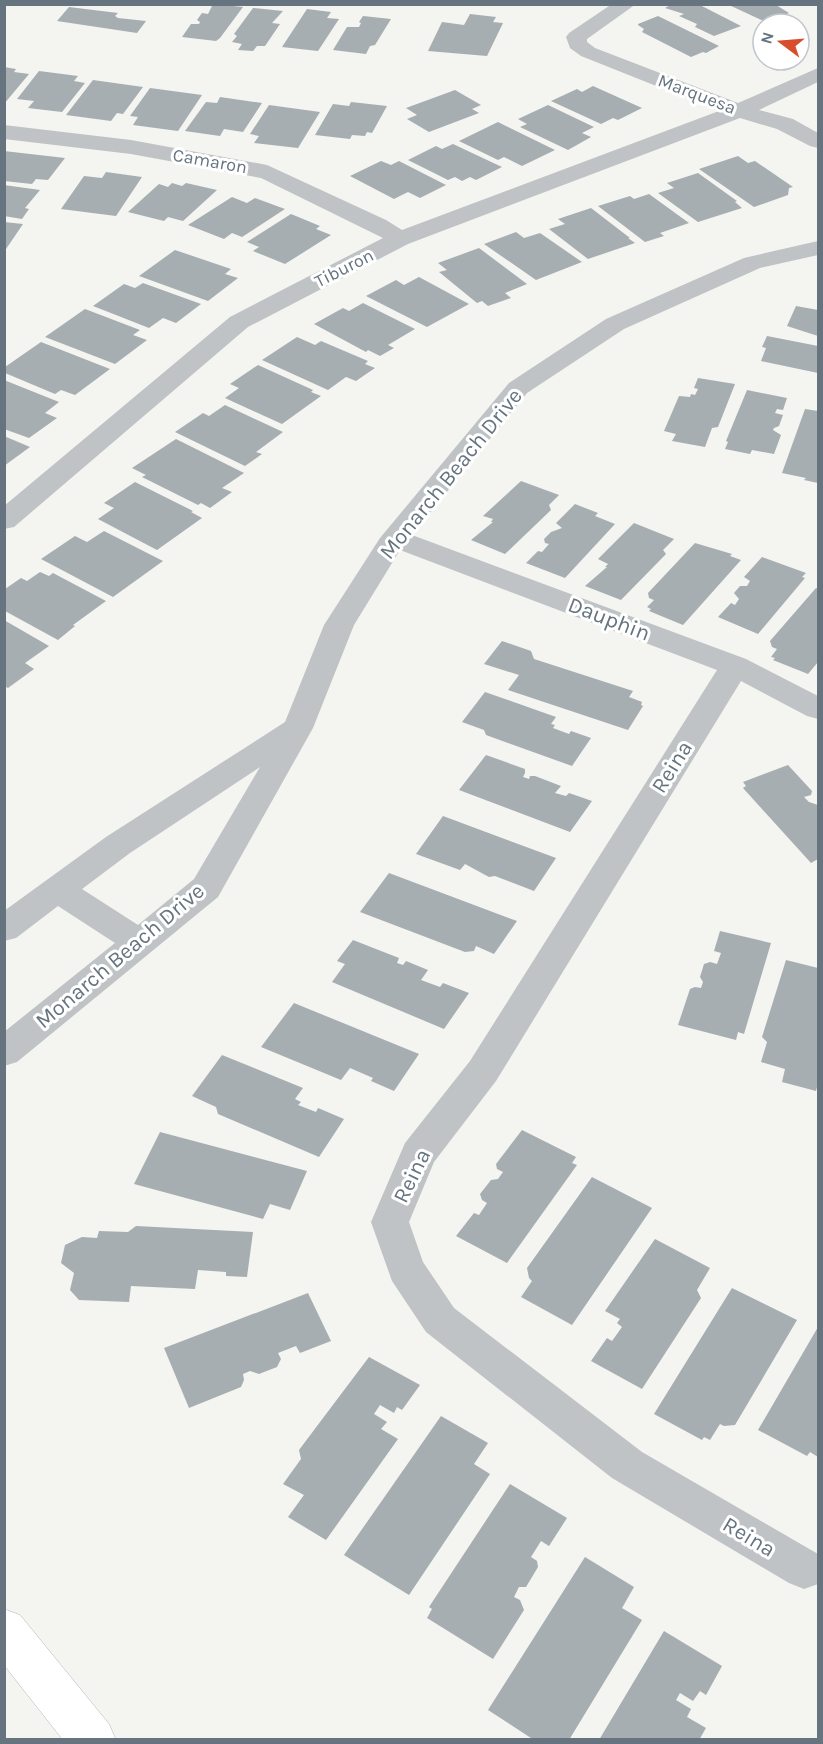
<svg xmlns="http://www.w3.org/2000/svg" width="823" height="1744" font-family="Karla,sans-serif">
<rect width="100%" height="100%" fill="#f4f4f0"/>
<g fill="#a6aeb2">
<path d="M213 4 243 7 220 38 216 41 182 37 191 24H199L200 22 197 20 202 13 208 14Z"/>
<path d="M672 4H698L741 26 714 36 695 27 697 24 679 16 684 14 665 8Z"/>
<path d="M729 5H776L789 13 780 17 792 23 770 24Z"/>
<path d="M69 7 118 13 115 16 118 18 146 21 137 33 57 21Z"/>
<path d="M253 8 283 11 272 23 280 24 265 46H257L253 51 238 50 242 44 232 42 237 36 234 34Z"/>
<path d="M307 9 331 12 327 18 339 19 318 51 282 47Z"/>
<path d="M470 14 496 17 493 22 503 23 487 56 428 51 442 22 464 25Z"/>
<path d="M363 16 391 19 375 45 370 46 366 54 333 50 347 27H359L361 23 359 22Z"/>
<path d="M658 16 719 46 706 53 703 52 691 57 642 32 644 29 638 25V24Z"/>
<path d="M4 67 16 69 14 72 29 74 4 104Z"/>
<path d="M39 71 78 76 74 81 85 83 62 112 28 108 34 101 17 99Z"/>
<path d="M93 80 143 87 123 114 117 113 111 121 66 115Z"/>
<path d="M593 86 642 108 618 120 613 118 601 124 551 101 577 89 582 92Z"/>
<path d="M150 88 202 95 178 131 133 125 138 117 130 116Z"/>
<path d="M455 90 481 105 472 109 479 113 429 132 407 119 417 115 406 108Z"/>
<path d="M220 97 262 103 243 132 224 129 220 136 185 131 206 102 217 103Z"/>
<path d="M351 102 387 106 372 133 367 132 365 136 352 135 350 139 315 135 333 104 349 106Z"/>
<path d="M269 105 320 112 298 148 254 143 259 136 250 134Z"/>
<path d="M548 105 594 127 582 133 591 137 568 150 520 127 527 124 518 119Z"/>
<path d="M498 122 555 150 522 166 504 157 498 160 459 141Z"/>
<path d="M453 144 502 167 476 180 470 177 462 181 455 177 448 180 408 160 436 146 442 149Z"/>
<path d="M4 151 65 158 48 180 36 179 32 184 4 181Z"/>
<path d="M738 156 748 163 755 161 793 187 789 188 788 195 754 207 699 169Z"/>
<path d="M381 161 391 165 399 161 446 185 420 198 408 192 394 199 350 176Z"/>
<path d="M106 172 142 177 116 216 61 209 84 176 102 178Z"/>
<path d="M698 173 737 201 735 202 742 208 698 222 658 193 674 188 667 183Z"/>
<path d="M172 183 182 186 186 183 217 190 183 221 168 217 164 221 128 212 159 184 168 187Z"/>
<path d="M4 185 40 190 25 208 29 209 22 219 4 216Z"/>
<path d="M649 194 689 223 660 233 664 236 645 242 598 206 630 196 634 199Z"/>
<path d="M232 197 247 203 255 198 285 209 242 237 232 233 224 239 188 225Z"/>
<path d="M591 208 630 238H628L635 243 588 259 549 229 565 224 558 219Z"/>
<path d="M291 214 320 226 316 229 331 235 285 264 253 251 259 247 247 242Z"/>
<path d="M4 222 23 224 4 252Z"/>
<path d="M516 232 524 238 540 233 582 262 536 280 484 244Z"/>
<path d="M479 248 527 284 505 293 511 298 488 306 482 301 477 303 439 272 447 270 438 263Z"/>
<path d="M175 250 231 269 225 274 238 278 208 301 139 276Z"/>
<path d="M419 277 469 304 427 327 366 296 396 280 404 285Z"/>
<path d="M143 283 201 304 176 323 163 318 149 328 93 306 124 284 135 288Z"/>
<path d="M363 303 415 329 388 345 394 348 380 356 368 350 366 352 314 324 343 308 349 311Z"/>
<path d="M796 306 818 310V336L787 326Z"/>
<path d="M85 309 140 330 133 335 147 340 115 364 45 337Z"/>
<path d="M767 336 818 346V373L761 361 766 348 762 347Z"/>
<path d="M297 337 315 345 321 341 368 361 365 364 375 368 356 381 346 377 328 390 262 360Z"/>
<path d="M41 342 110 369 75 395 61 390 55 394 5 373V367Z"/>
<path d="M258 365 313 390 311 392 321 396 282 424 225 398 239 388 230 384Z"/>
<path d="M698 378 735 384 718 427 712 428 705 447 672 441 676 434 664 431 679 396 690 397 691 394 695 395 698 389 694 388Z"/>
<path d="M4 380 59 402 45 413 57 418 29 438 4 429Z"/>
<path d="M747 390 787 398 783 410 777 409 775 413 783 415 779 426 774 428 773 430 781 435 774 454 752 450 750 454 725 449 728 442 726 441Z"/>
<path d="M225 405 283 432 256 452 262 454 245 466 175 432 203 413 209 416Z"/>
<path d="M805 409 818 411V483L804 480 806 478 782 473Z"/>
<path d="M4 436 30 447 4 466Z"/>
<path d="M176 439 244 473 222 488 232 492 210 508 201 503 198 505 142 477 146 475 132 468Z"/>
<path d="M521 481 559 495 549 505 551 510 505 554 471 540 493 522H491L493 519 483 516Z"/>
<path d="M135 482 193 511 191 512 202 518 157 550 98 519 114 508 104 503Z"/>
<path d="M575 504 598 513 595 516 615 524 565 578 526 563 538 551 542 552 549 544 545 543 544 539 551 532 562 528 556 523Z"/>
<path d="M634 523 674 539 663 550 666 554 621 600 585 586 607 567H605L608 564 598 559Z"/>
<path d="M104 531 163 561 113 597 41 559 75 536 87 542Z"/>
<path d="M695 543 732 554 730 556 741 560 683 625 649 611 651 609 647 607 654 600 649 598 648 593Z"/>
<path d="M762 557 806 573 802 577 805 578 758 634 718 617 731 603 735 605 739 599 734 593 740 586H747L750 581 744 577Z"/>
<path d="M40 572 49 576 53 573 106 601 73 625 75 626 58 640 5 611V589L21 578 27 581Z"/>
<path d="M816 588 818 589V662L808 674 773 660 775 658 771 657 777 649 772 647 770 641Z"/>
<path d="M4 620 49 646 25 663 34 669 8 688 4 686Z"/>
<path d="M502 641 531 651 534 659 633 691 629 697 642 702 641 705 643 706 628 730 508 690 519 675 484 664Z"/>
<path d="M485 692 556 717 551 724 555 725 553 728 569 734 571 731 591 738 572 766 486 735 484 730 462 722Z"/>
<path d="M486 755 525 769V773L523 777 529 779 530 776H535L561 786 555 793 566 796 569 793 592 801 570 832 459 790Z"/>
<path d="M788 765 812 791 811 795 804 797 809 802 818 805V859L811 863 743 788 746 786 743 782Z"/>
<path d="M443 816 556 858 534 891 495 876 489 877 465 864 460 870 416 854Z"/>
<path d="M389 873 517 921 494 954 476 946 474 951 465 952 360 912Z"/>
<path d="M720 931 771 943 744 1034 738 1032 736 1040 678 1025 690 989 695 987 701 988 703 982 700 977 704 964 710 962 717 964 721 953 714 951Z"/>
<path d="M353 940 399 958 397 963 403 965 406 961 428 970 421 980 440 987 443 983 469 993 444 1029 332 982 345 964 337 961Z"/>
<path d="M786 960 818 968V1083L816 1091 782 1082 785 1069 761 1062 767 1042 762 1037Z"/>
<path d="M294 1003 419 1054 394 1091 371 1081 373 1078 350 1068 341 1080 261 1047Z"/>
<path d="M222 1055 303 1088 295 1099 301 1102 298 1105 316 1112 318 1108 344 1119 319 1157 218 1114 216 1107 192 1096Z"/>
<path d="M522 1130 576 1157 572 1163 577 1165 507 1263 456 1236 474 1213 479 1215 487 1203 482 1200 480 1194 491 1180 498 1179 503 1172 497 1169 496 1164Z"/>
<path d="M160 1132 307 1171 290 1210 270 1204 263 1219 134 1184Z"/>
<path d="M592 1177 652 1208 572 1325 521 1297 532 1281 529 1278 527 1268Z"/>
<path d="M136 1226 253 1232 247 1277 226 1276V1272L198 1270 195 1289 131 1286 129 1302 79 1300 70 1290 74 1273 61 1263 65 1245 82 1237 97 1238 99 1231 128 1232Z"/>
<path d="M655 1239 710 1268 697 1290 701 1298 642 1389 591 1361 607 1338 612 1341 622 1327 617 1323 620 1319 605 1311Z"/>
<path d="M732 1288 797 1320 735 1425 724 1426 720 1424 710 1440 704 1437 702 1440 654 1414Z"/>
<path d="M308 1293 331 1341 300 1353 296 1346 278 1353 281 1359 277 1367 259 1374 250 1371 243 1374 244 1380 241 1387 189 1408 164 1348Z"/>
<path d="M818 1327V1457L810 1452 807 1456 758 1430Z"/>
<path d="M369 1357 420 1385 402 1410 397 1407 394 1413 380 1405 374 1414 387 1422 381 1429 398 1439 326 1540 288 1517 304 1495 283 1484 301 1459 299 1450Z"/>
<path d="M441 1416 488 1443 474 1464 490 1474 409 1595 344 1555Z"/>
<path d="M510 1484 567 1518 549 1546 541 1541 531 1557 537 1561 538 1567 526 1587H519L514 1597 520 1600 524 1610 493 1659 427 1618 432 1609 429 1607Z"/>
<path d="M585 1557 634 1587 622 1608 642 1620 569 1740H534L488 1710Z"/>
<path d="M664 1631 722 1666 706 1695 700 1691 693 1701 680 1693 676 1700 691 1709 687 1717 706 1728 699 1740H599Z"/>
</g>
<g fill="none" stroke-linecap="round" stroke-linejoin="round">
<defs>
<path id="major" d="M4 1609 20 1615 109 1724 116 1740H63L4 1665Z"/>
</defs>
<use href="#major" stroke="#b1b5b8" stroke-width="1"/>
<g fill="#bfc3c6" fill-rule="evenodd">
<path d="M612 4H636L587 39V42L595 48 738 103 818 68V82L759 110 793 119 818 133V148L810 146 777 129 740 118 408 244 248 327 14 527 4 529V506L230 317 383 238 261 178 131 154 4 139V125L131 140 267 165 386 220 402 230 719 111 581 56 570 48 566 37 569 33Z"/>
<path d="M818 241V255L760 268 624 329 527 393 412 535 746 659 818 696V719L807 716 741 681 496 1081 434 1162 409 1222 423 1262 454 1308 642 1452 818 1554V1584L804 1589 789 1583 612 1478 426 1332 392 1281 371 1222 405 1143 470 1061 717 670 400 550 354 625 313 728 218 897 17 1062 4 1066V1032L115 943 58 906 16 938 4 941V911L106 837 285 722 324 625 380 538 509 383 606 319 744 258ZM260 767 194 879 138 925 82 889 130 853Z"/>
</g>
<use href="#major" fill="#fff" fill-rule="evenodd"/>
</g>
<g text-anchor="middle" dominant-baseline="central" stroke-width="6" stroke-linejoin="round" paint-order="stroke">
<g font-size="18" fill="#65747f" stroke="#fff">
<text transform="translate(697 94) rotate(21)">Marquesa</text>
<text transform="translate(210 161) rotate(10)">Camaron</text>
<text transform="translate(344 268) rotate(-27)">Tiburon</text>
</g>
<g font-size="22" fill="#65747f" stroke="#fff">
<text transform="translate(451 474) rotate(-51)">Monarch Beach Drive</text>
<text transform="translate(609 619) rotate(21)">Dauphin</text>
<text transform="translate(672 767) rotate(-58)">Reina</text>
<text transform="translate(120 956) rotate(-40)">Monarch Beach Drive</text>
<text transform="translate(412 1176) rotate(-64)">Reina</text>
<text transform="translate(749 1537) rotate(31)">Reina</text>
</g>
</g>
<rect width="823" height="1744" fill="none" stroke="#65747f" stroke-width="12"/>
<g transform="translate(781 42) rotate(286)"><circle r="28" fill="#ffffff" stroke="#c1c7cc" stroke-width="1.5"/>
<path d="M0-4.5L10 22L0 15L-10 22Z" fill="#d84e2c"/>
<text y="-9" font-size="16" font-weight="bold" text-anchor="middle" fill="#65747f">N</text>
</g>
</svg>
